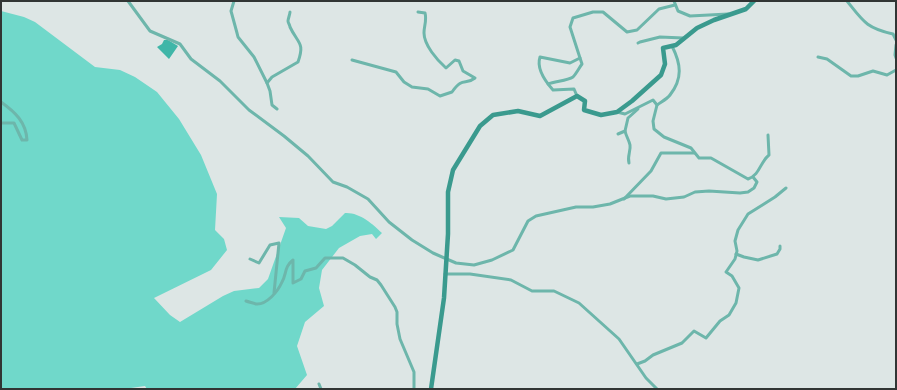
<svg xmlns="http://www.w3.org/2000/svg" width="897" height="390" font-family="'IBM Plex Serif',serif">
<rect width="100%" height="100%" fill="#dde6e5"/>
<path fill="#70d8ca" d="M1 11 24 17 35 22 95 67 120 70 135 77 157 92 179 119 201 155 217 194 215 230 224 239 227 250 211 270 154 298 170 315 180 322 223 296 234 291 259 288 268 279 286 228 279 217 299 218 308 226 326 229 332 226 345 213C359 212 373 224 382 233L376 239 372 234 360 236 339 248 322 270 319 288 324 306 305 322 297 346 307 375 295 389H147L145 386 124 389 94 388 1 389Z"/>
<path fill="#3fb6a8" d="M164 40H168L178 46 169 59 157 47 162 44Z"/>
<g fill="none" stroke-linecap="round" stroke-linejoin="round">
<g stroke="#6db6ab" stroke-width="3">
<path d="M128 1 150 31 180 44 191 59 220 81 249 110 284 136 308 156 333 182 347 187 368 199 389 222 412 240 433 253 456 263 474 265 492 260 513 250 528 221 536 216 576 207H593L610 204 630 196H653L666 199 684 197 695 192 709 191 740 193 748 192 754 188 757 182 753 177"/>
<path d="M234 1 231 11 237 33 238 37 254 57 267 83 270 91 272 105 277 109"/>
<path d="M674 1 678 11 690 16 728 14"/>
<path d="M847 1C863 21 866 28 893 34L896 40"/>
<path d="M638 43 640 42 660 37 683 38"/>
<path d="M896 45 895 55 896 58"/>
<path d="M818 57 827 59 851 76H858L873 71 887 75 896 70"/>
<path d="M352 60 396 72 404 82 412 87 428 89 440 96 452 92C463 76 465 86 475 78L463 71 459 61 455 60 446 68C437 60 424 45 424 33 424 26 427 20 425 13L418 12"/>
<path d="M267 83 272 77 298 62C305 42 298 44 290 27 290 25 288 23 288 21 288 19 290 14 290 12"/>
<path d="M548 84C555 81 567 81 573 77 576 74 579 68 582 64L580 58"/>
<path d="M577 96 574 89 553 90C545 81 536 69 540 57L570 63 580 58 570 27 573 18 593 12H603L627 32 637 30 659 9 675 5"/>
<path d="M1 102C15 112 26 122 27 140H22L14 123H1"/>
<path d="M657 105C661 102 667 99 670 95 683 78 681 64 672 46"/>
<path d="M617 112 625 114 653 100 657 105 653 121 654 129 664 137 691 148 699 158H711L748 179C760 175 760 162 769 155L768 135"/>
<path d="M625 131C626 136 629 140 630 145 631 151 627 156 629 163"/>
<path d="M618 134 625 131 628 118 638 109"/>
<path d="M624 199 651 171 661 153H694"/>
<path d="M736 254 744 257 758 260 777 254 780 249V246"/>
<path d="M250 259 259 263 270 245 279 243 274 293"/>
<path d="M445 274H470L511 280 532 291H554L579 303 619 339 646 378 657 389"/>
<path d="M246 301C249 302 253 303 256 304 267 305 278 291 282 282 287 273 284 267 293 260V283L301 279 305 271 316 268 325 258H343L355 265 370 277 377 280 381 285 395 307 397 312V324L400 339 414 372V389"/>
<path d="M637 364 645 361 653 355 682 343 694 331 706 338 720 321 729 315 736 303 739 288 732 276 726 272 735 259 737 251 735 241 738 230 748 214 775 197 786 188"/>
<path d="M319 384 321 389"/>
</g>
<path stroke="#3a9a8e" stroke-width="4.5" d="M431 389 444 298 448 234V192L453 170 480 126 493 115 518 111 540 116 577 96 585 101 584 110 601 115 617 112 632 101 661 75 665 64 663 48 676 45 697 28 714 20 746 9 754 1"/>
</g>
<rect width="897" height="390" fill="none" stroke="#313534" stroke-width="4"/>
</svg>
